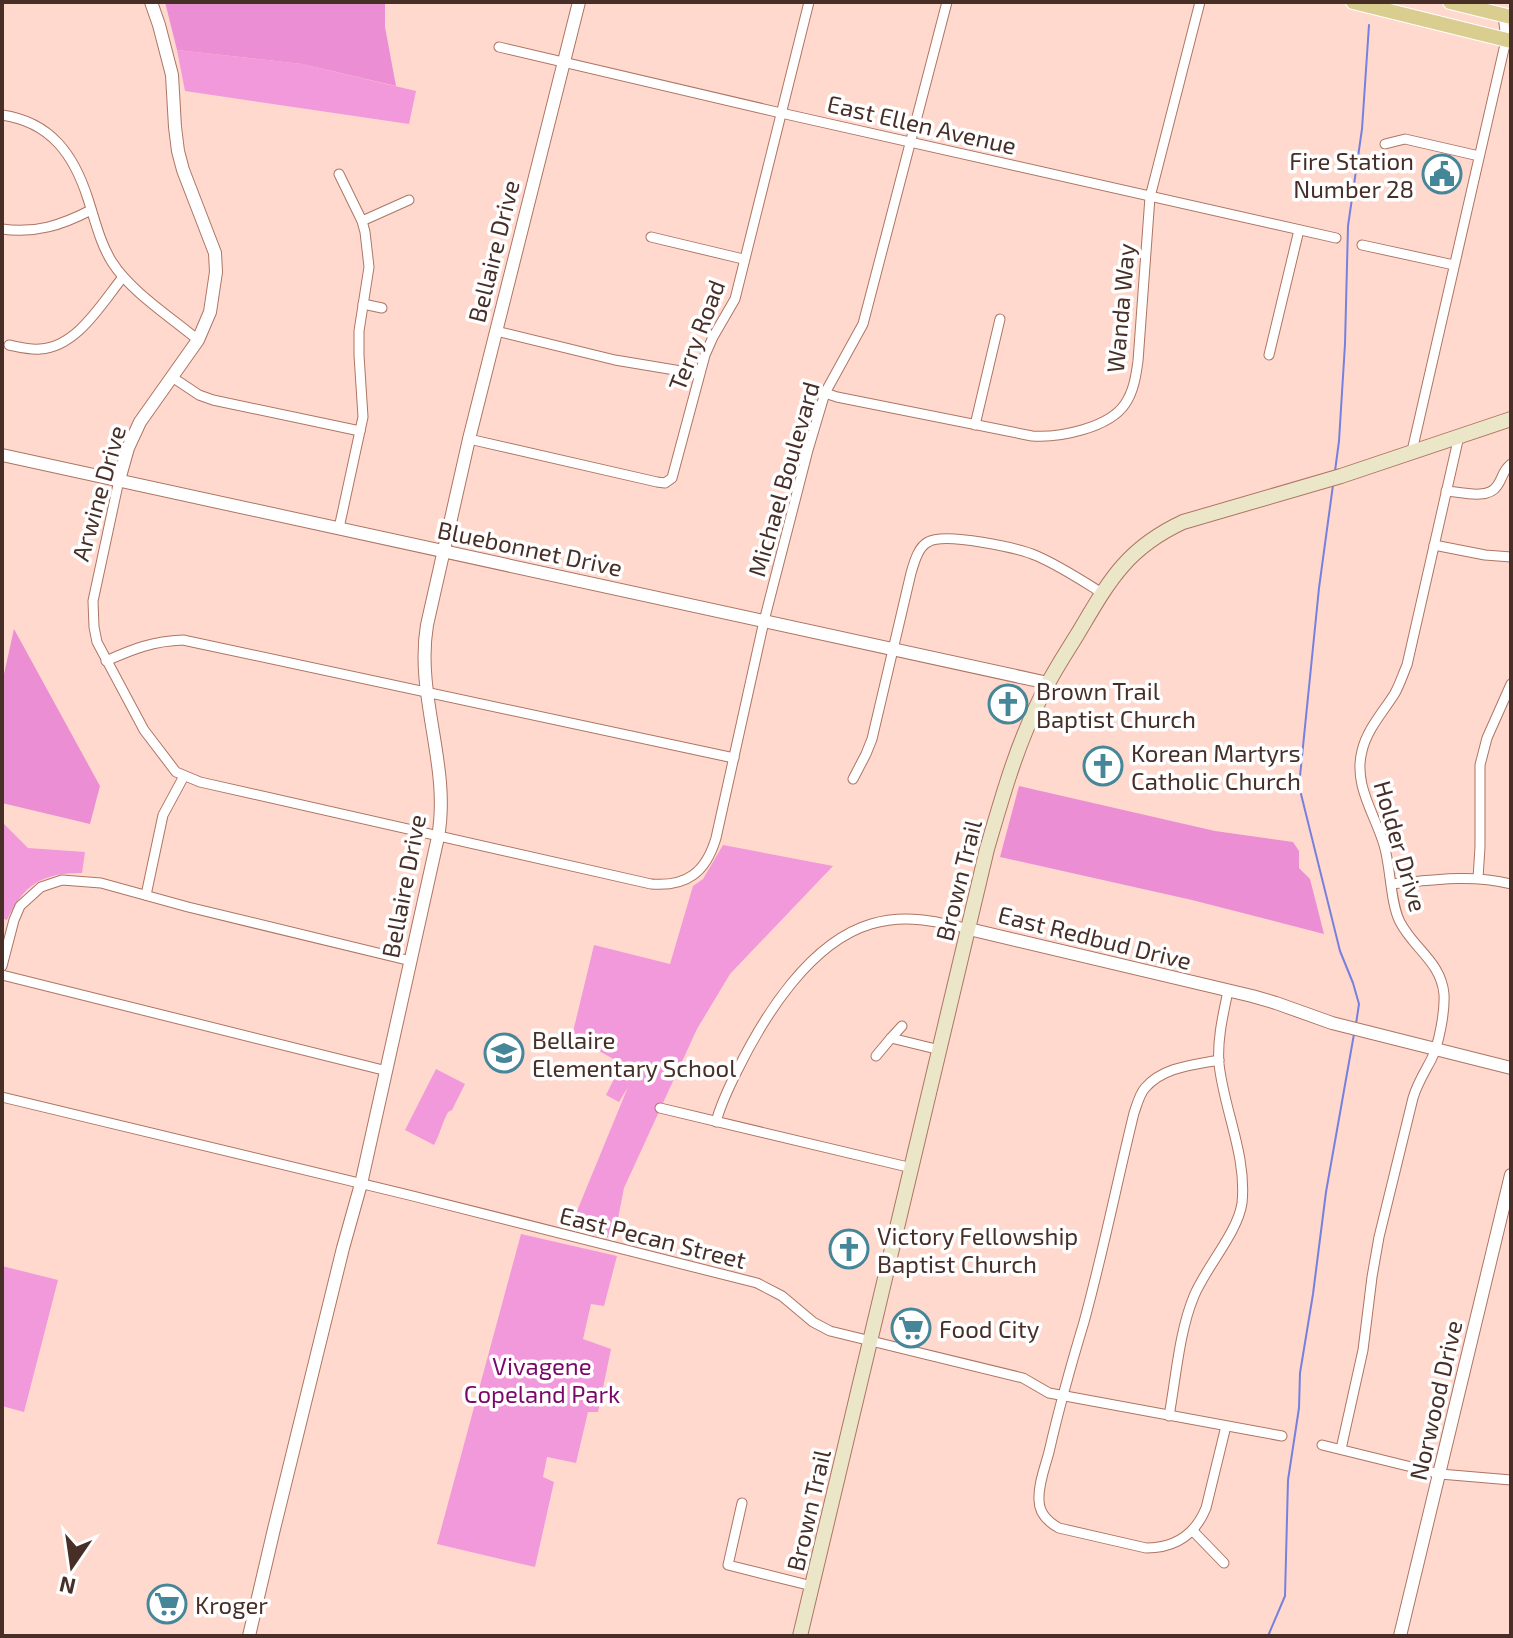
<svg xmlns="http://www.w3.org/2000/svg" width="1513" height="1638" font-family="'Exo 2',sans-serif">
<rect width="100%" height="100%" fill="#ffd9ce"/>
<g fill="#f299db">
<path d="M177 50 302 64 416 91 409 124 185 91Z"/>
<path d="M2 822 28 848 85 852 82 873C42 873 24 884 7 920L2 918Z"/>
<path d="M723 845 833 866 730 974 697 1029 624 1188 614 1239 570 1228 628 1087 619 1102 606 1095 618 1071 632 1078 635 1071 572 1036 594 945 670 964 693 886 703 879Z"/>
<path d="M436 1069 465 1084 452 1110 448 1112C442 1123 440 1134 434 1145L405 1130Z"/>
<path d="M521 1234 617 1256 604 1306 591 1304 583 1339 611 1349 598 1412H588L576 1463 547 1457 543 1477 554 1482 535 1567 437 1544Z"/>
<path d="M2 1266 58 1280 24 1412 2 1406Z"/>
</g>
<g fill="#ec8ed3">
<path d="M165 2H385V27L396 86 302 64 177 50Z"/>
<path d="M14 629 100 786 90 824 2 803V683Z"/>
<path d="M1019 786 1215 831 1293 842 1299 851V868L1310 879 1324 934 1192 900 1000 857Z"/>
</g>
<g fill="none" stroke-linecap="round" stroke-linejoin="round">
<g stroke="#7680de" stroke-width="2">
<path d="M1335 471 1339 441 1345 344 1348 226 1362 129 1369 25"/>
<path d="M1333 485 1319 588 1299 786 1340 951 1353 983 1359 1004 1356 1024"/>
<path d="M1268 1636 1285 1596 1288 1480 1299 1408 1300 1373 1313 1294 1326 1192 1354 1034"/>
</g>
<defs>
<g id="minor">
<path d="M499 47 781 113 1336 238"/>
<path d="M2 115C51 122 74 155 88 199 95 220 100 243 112 262 130 291 172 318 198 340"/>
<path d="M1385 144 1405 139 1479 156"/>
<path d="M362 221 409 200"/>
<path d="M2 229C35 234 62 225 91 210"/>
<path d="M651 237 743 259"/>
<path d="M1362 245 1454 265"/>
<path d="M363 304 382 308"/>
<path d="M496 331 615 360 699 374"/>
<path d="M9 345C19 347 30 350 40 349 77 347 102 303 123 277"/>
<path d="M1269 355 1299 230"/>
<path d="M172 377 199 395 213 400 360 431"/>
<path d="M825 393 837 397 1032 436C1059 438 1109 428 1125 404 1134 391 1136 375 1138 361L1150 197 1200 2"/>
<path d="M975 425 1000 319"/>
<path d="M469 439 657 482 665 483 672 478 705 355 713 337 735 299 809 2"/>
<path d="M1412 451 1506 40 1503 15"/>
<path d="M119 480 93 601 94 627 97 642 144 730 176 772 200 782 651 884C687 887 706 872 716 838L764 621 808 450 825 393 863 324 947 2"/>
<path d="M1446 491C1461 492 1488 500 1497 486 1503 478 1502 471 1511 464"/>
<path d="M339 528 363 417 359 355V331L369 267 365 232 362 221 339 174"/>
<path d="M1434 545 1485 555 1511 557"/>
<path d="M106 661C133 649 153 641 183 640L734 758"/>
<path d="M853 779 866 754 872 739 911 573C914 563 918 547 928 542 945 532 1019 548 1037 556 1060 566 1081 580 1102 593"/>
<path d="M1478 878 1480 847V765L1487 738 1511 684"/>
<path d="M1392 884C1432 880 1471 874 1511 884"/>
<path d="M146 895 163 815 184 776"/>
<path d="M2 966 14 920 20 906 41 887 62 880 101 883 188 907 411 961"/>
<path d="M2 975 387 1071"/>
<path d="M891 1038 902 1026"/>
<path d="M876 1056 891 1038 940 1050"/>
<path d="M1219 1060C1193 1065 1163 1067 1145 1088 1139 1095 1137 1105 1134 1113 1117 1182 1103 1253 1084 1322 1071 1365 1059 1408 1049 1452 1045 1467 1038 1485 1039 1500 1039 1514 1048 1522 1059 1528L1146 1548C1175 1548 1195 1535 1206 1508L1226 1426"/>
<path d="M2 1097 409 1195 757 1283 782 1296 813 1322 830 1331 1023 1378 1049 1393 1282 1436"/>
<path d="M660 1108 912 1168"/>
<path d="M716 1122C721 1103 729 1087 737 1071 764 1016 810 942 871 924 905 914 936 921 969 929"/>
<path d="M1169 1416C1176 1378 1179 1332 1194 1296 1206 1267 1238 1232 1242 1203 1247 1156 1224 1110 1219 1064 1217 1040 1223 1015 1228 991"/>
<path d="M1322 1445 1440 1474 1511 1480"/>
<path d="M1341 1449 1363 1350 1372 1277 1379 1237 1413 1098C1417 1084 1424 1073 1431 1060 1439 1045 1445 1011 1444 994 1441 962 1414 949 1400 922 1390 902 1391 868 1384 845 1375 814 1353 785 1362 751 1367 729 1384 711 1395 693 1400 684 1403 674 1407 665L1459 436"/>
<path d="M742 1503 728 1565 812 1586"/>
<path d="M1193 1531 1224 1563"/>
</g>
<g id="tertiary">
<path d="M2 455 1048 683"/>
<path d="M119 480 128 448 140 422 198 340 210 312 216 272 215 253 183 170 178 151 175 127 172 75 159 25 151 2"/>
<path d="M969 929 1252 996 1276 1003 1332 1023 1511 1068"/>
<path d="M249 1636 274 1529 343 1248 361 1184 438 837C451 766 415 696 427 625L469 439 579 2"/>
<path d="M1400 1636 1511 1175"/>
</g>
<path id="secondary" d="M800 1636 987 849C1002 798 1016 747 1040 699 1050 677 1064 656 1077 635 1108 583 1125 549 1183 522L1341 476 1511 419"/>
<g id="primary">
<path d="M1353 2 1511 41"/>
<path d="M1450 2 1511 17"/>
</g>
</defs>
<use href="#minor" stroke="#ad7564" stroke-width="11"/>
<use href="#tertiary" stroke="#ad7564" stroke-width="14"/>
<use href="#secondary" stroke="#ad7564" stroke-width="16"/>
<use href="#primary" stroke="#fff" stroke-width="16"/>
<use href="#minor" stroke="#fff" stroke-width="9"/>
<use href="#tertiary" stroke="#fff" stroke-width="12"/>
<use href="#secondary" stroke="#ece6c8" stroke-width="14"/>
<use href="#primary" stroke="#dacd90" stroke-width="14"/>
</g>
<defs>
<symbol id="civic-ring" viewBox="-11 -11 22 22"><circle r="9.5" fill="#fff" stroke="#458698" stroke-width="1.5"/><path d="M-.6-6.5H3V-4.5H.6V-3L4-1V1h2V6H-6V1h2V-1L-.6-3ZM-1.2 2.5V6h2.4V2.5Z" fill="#458698"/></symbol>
<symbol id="church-ring" viewBox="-11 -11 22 22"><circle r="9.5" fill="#fff" stroke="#458698" stroke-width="1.5"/><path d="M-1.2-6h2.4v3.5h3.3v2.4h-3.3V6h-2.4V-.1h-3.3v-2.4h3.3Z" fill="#458698"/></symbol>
<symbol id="school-ring" viewBox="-11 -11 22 22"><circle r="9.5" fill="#fff" stroke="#458698" stroke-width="1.5"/><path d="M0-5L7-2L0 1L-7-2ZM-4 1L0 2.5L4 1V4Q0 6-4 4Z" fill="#458698"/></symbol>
<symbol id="supermarket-ring" viewBox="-11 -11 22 22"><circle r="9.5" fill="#fff" stroke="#458698" stroke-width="1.5"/><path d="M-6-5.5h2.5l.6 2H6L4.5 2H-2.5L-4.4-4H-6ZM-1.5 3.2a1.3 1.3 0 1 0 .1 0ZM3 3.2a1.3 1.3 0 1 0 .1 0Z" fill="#458698"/></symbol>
</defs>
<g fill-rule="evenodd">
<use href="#civic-ring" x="1420" y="152" width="44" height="44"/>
<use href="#church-ring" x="986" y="682" width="44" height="44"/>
<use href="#church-ring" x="1081" y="744" width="44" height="44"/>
<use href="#school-ring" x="482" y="1031" width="44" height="44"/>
<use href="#church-ring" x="827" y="1227" width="44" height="44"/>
<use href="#supermarket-ring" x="889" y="1306" width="44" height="44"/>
<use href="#supermarket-ring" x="145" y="1582" width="44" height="44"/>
</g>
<g text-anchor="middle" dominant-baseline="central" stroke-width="7" stroke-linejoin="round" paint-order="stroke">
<g font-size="24" fill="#472f28" stroke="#fff">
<text transform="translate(922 124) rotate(13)">East Ellen Avenue</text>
<text transform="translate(493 251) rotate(-76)">Bellaire Drive</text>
<text transform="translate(1120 308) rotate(-85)">Wanda Way</text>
<text transform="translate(696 335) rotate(-69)">Terry Road</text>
<text transform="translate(783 479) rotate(-74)">Michael Boulevard</text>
<text transform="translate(98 493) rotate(-74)">Arwine Drive</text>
<text transform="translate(530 548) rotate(12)">Bluebonnet Drive</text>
<text transform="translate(1401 846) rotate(74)">Holder Drive</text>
<text transform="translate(958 880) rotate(-76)">Brown Trail</text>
<text transform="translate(403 886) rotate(-79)">Bellaire Drive</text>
<text transform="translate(1095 937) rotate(14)">East Redbud Drive</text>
<text transform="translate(653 1237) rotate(14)">East Pecan Street</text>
<text transform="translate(1435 1400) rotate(-77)">Norwood Drive</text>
<text transform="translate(808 1510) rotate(-77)">Brown Trail</text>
</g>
<g font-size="24" fill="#472f28" stroke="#fff" text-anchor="start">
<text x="1414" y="160" text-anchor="end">Fire Station<tspan x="1414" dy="28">Number 28</tspan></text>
<text x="1036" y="690">Brown Trail<tspan x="1036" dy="28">Baptist Church</tspan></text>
<text x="1131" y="752">Korean Martyrs<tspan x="1131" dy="28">Catholic Church</tspan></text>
<text x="532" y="1039">Bellaire<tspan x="532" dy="28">Elementary School</tspan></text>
<text x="877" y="1235">Victory Fellowship<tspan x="877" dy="28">Baptist Church</tspan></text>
<text x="939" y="1328">Food City</text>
<text x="195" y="1604">Kroger</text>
</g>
<g font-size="24" fill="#7b0768" stroke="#fff">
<text x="542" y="1365">Vivagene<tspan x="542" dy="28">Copeland Park</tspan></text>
</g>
</g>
<rect width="1513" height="1638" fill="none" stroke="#472f28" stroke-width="8"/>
<g transform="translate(72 1566) rotate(193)" stroke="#ffffff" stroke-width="6" paint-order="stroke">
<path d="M0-6L14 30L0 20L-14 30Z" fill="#472f28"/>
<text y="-12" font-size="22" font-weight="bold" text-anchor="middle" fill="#472f28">N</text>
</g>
</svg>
